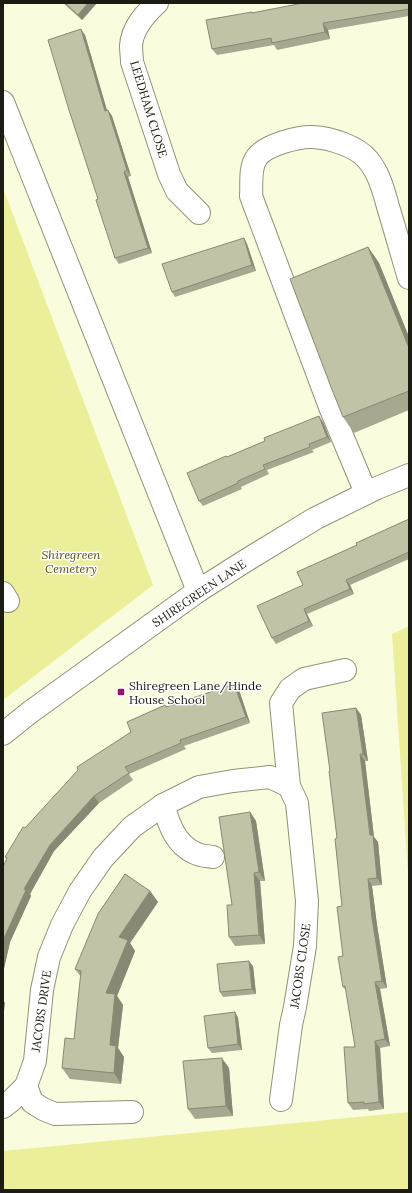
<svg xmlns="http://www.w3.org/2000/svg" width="412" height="1193" font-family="Lora,serif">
<rect width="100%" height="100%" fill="#fafcde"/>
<g fill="#ecef9a">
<path d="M3 188 153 585 3 700Z"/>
<path d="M409 626V889L392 634Z"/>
<path d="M409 1112V1190H3V1151Z"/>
</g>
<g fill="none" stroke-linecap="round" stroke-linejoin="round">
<defs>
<g id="minor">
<path d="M157 3C145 14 132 28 131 46 131 51 132 57 132 62L169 174 177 191 199 213"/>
<path d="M3 102 198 591"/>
<path d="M366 493 330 407 251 196C252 184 249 168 257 157 266 145 299 136 313 137 330 138 357 146 368 160 380 174 384 193 389 210 396 233 402 255 409 278"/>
<path d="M3 593 8 601"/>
<path d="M3 734 29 713 198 591 250 558 316 518 377 488 409 475"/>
<path d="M163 805C169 824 175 844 195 853 200 856 208 856 213 857"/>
<path d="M26 1086 32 1102 43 1109 55 1114 132 1112"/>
<path d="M281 1100 291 1025 295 1007 305 946 307 901 297 803 289 786 281 703 290 689 304 679 345 670"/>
<path d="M3 1107 12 1100 26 1086 35 1061 42 990 49 957 62 925 80 891 103 858 132 827 163 805 199 787 233 781 270 777 289 786"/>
</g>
</defs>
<use href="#minor" stroke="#919277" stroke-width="24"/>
<use href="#minor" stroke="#fff" stroke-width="22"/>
</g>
<g fill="#a7a88f">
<path d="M63 3H97L82 20Z"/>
<path d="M409 3V16L328 30 330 39 277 50 274 45 217 55 212 49 252 12 253 13Z"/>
<path d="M85 35 107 111 112 116 131 176 128 177 152 253 119 264 115 258 98 199Z"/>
<path d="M244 238 247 244 256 271 175 297 172 292Z"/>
<path d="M368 247 379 263 409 337V410L354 433 343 417Z"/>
<path d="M323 422 331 442 312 450 314 452 267 470 269 474 241 487 242 489 203 506 199 501 227 457 265 441Z"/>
<path d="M409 519V559L350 585 354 594 307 614 313 626 276 644 272 638 303 585 357 545Z"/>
<path d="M239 690 250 723 184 746 186 749 129 774 133 780 99 803 54 851 30 894 31 896 10 942 3 973V867L7 859 5 857 25 828 131 732 166 707Z"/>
<path d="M356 708 361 715 368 761H365L374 837 378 842 382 885 372 886 377 925 387 988 380 989 390 1046 380 1048 384 1109 369 1111 368 1109 353 1110 348 1103 355 1047 346 990 343 987 342 906 337 838Z"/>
<path d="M250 812 256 821 265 881H260L265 944 235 946 229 937 232 905Z"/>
<path d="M150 891 158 902 130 943 135 951 117 996 123 1005 118 1048 124 1057 121 1084 70 1079 62 1068 74 1039 81 977 75 969Z"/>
<path d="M253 966 256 994 223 997 220 992Z"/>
<path d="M235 1012 238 1018 242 1050 212 1053 208 1048Z"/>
<path d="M229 1068 233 1116 195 1119 188 1109Z"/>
</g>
<g fill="#888874">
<path d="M88 3H97L82 20 78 15Z"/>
<path d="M323 23 328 30 330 39 325 32Z"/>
<path d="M81 29 85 35 109 117 105 111Z"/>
<path d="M108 110 112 116 131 176 127 170Z"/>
<path d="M124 172 128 177 152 253 148 248Z"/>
<path d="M244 238 247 244 256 271 252 265Z"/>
<path d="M368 247 379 263 409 337V348Z"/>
<path d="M319 416 323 422 331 442 327 437Z"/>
<path d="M346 580 350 585 354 594 350 589Z"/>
<path d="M304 609 307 614 313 626 309 621Z"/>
<path d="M234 684 239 690 250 723 246 717Z"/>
<path d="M356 708 361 715 368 761 363 754Z"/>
<path d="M360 754 365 761 374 837 378 842 382 885 377 878 370 835Z"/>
<path d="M94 796 99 803 54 851 30 894 31 896 10 942 3 973V946L5 936 24 889 50 845Z"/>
<path d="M250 812 256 821 265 881 259 872Z"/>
<path d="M254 873 260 881 265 944 259 935Z"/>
<path d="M368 879 372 886 377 925 387 988 382 981 372 918Z"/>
<path d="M150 891 158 902 130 943 135 951 117 996 123 1005 118 1048 124 1057 121 1084 114 1073 110 1045 106 993 119 937Z"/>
<path d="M249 961 253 966 256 994 252 989Z"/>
<path d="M375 982 380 989 390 1046 385 1039Z"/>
<path d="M3 1000 5 1003 3 1019Z"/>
<path d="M235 1012 238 1018 242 1050 238 1044Z"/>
<path d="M375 1041 380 1048 384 1109 379 1102Z"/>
<path d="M222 1058 229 1068 233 1116 226 1106Z"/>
</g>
<g fill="#c2c3a6" stroke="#888874">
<path d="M65 3H88L78 15Z"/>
<path d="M303 3H409V9L323 23 325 32 272 43 271 38 212 49 206 20 252 12V13Z"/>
<path d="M81 29 105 111 108 110 127 170 124 172 148 248 115 258 96 200 98 199 69 110 48 40Z"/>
<path d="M244 238 252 265 172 292 162 264Z"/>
<path d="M368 247 409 348V391L343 417 331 387 290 279Z"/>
<path d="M319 416 327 437 309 444 310 447 263 465 265 469 238 481V483L199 501 187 473 226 456 227 457 265 441 264 438Z"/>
<path d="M409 519V552L346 580 350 589 304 609 309 621 272 638 257 606 303 585 297 572 357 545 356 543Z"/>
<path d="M234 684 246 717 180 740 181 743 125 767 129 773 94 796 50 845 24 889 26 890 5 936 3 946V867L7 858 5 857 23 827 25 828 78 770 77 767 131 732 127 722 165 705 166 707Z"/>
<path d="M356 708 363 754H360L370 835H373L377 878 368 879 372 918 382 981 375 982 385 1039 375 1041 379 1102 364 1104V1102L348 1103 344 1047H355L345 986 343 987 338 957 343 956 337 907 342 906 335 839 337 838 329 771H330L322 713Z"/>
<path d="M250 812 259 872 254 873 259 935 229 937 227 905H232L219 817Z"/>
<path d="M125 874 150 891 119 937 128 940 106 993 115 994 110 1045 116 1046 114 1073 62 1068 65 1038 74 1039 81 971 75 969 98 914Z"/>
<path d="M249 961 252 989 220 992 217 964Z"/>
<path d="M235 1012 238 1044 208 1048 204 1016Z"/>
<path d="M222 1058 226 1106 188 1109 183 1061Z"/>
</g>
<rect fill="#96156e" stroke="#fff" stroke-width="1.5" x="117" y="688" width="8" height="8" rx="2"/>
<g text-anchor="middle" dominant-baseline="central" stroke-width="3" stroke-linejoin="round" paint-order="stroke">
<g font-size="12" fill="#1c1c12" stroke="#fff">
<text transform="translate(149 109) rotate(73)">LEEDHAM CLOSE</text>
<text transform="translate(199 593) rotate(-34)">SHIREGREEN LANE</text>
<text transform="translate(300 966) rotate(-82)">JACOBS CLOSE</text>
<text transform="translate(41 1011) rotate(-82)">JACOBS DRIVE</text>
</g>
<g font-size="12" font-style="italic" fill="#525207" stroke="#fff">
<text x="71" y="554">Shiregreen<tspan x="71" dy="14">Cemetery</tspan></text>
</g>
<g font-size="12" fill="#1c1c12" stroke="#fff" text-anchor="start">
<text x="129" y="685">Shiregreen Lane/Hinde<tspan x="129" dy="14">House School</tspan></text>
</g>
</g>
<rect width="412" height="1193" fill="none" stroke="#1c1c12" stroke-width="8"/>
</svg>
